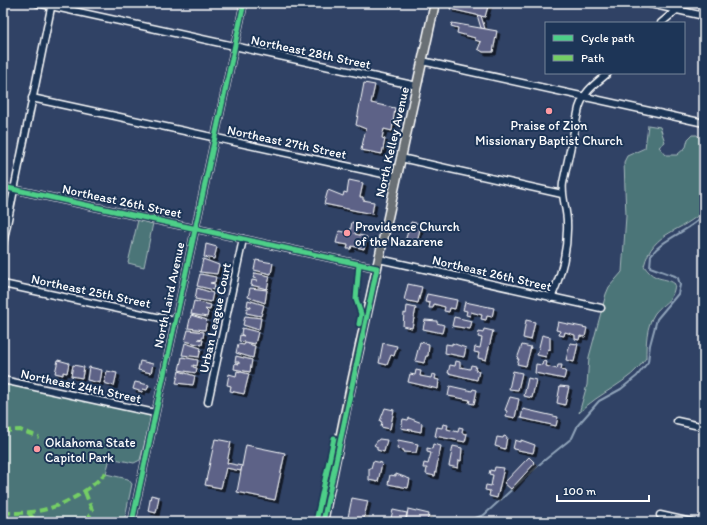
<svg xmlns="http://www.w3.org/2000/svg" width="707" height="525" font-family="Itim,sans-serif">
<defs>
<filter id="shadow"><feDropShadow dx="3" dy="3" stdDeviation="0" flood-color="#0009"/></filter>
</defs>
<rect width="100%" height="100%" fill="#304265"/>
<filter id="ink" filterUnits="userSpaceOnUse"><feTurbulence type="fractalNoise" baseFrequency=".025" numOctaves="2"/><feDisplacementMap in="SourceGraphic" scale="8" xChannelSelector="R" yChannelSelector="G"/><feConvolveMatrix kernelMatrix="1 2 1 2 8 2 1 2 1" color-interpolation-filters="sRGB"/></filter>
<g filter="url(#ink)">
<g fill="#4c7478" stroke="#a6babc">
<path d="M648 125 660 127 665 142 659 147 666 155H677L686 147 688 139 692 135H697L704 143V158L701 176 704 185V210C682 233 653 230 644 266 647 270 651 275 656 277 663 280 669 279 675 284 673 302 665 301 655 313 646 326 646 344 646 358 629 384 600 391 579 413L587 385 589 357 606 294 609 287 622 272 626 216 624 162 627 156 645 148Z"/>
<path d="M138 220 153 223 144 267 128 263Z"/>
<path d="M3 382 149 414 151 419 140 460 134 463 110 458 106 474 128 479 132 484 124 522H3Z"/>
</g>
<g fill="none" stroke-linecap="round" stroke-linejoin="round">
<path stroke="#8fa3b9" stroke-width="2" d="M464 522 484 515 541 463 572 438 578 425 599 401 621 389 637 376 648 362 650 345 657 319 678 294 680 285 678 278 675 276 650 267 651 255C665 237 688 232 704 215"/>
</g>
<g fill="#5d6287" stroke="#fff" filter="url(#shadow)">
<path d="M452 3H489L485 17 450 9Z"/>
<path d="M477 15 481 16 485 29 481 28Z"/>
<path d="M452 23 497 31 493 52H483L478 49 481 42 475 40V38L457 33 458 28 451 26Z"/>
<path d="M364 83 375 85 371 103 395 108 392 131 384 129 382 138 385 139 382 154 361 150 366 129 356 125Z"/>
<path d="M349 180 363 183 360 197H363V200L374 202 372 214 324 204 328 190 343 196 344 192 347 193Z"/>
<path d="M352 222 357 224 355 234 367 237 364 249 352 246 351 249H347L348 245 336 243 339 231 350 233Z"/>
<path d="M411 222 421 224 417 244 405 241Z"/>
<path d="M206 244 217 247 214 259 204 257Z"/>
<path d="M203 259 219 265 217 274 200 272Z"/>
<path d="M256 260 273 263 271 274 254 270Z"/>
<path d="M255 273 270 276 267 289 251 285 252 280 257 281V279L253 278Z"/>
<path d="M200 274 216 277 215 282 210 283 215 284 214 290 197 286Z"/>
<path d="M408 284 422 287 418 303 404 300Z"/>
<path d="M197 288 213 293 211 302 195 299Z"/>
<path d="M250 288 267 290 265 303 248 297Z"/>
<path d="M427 294 457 300 455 309 450 308 449 312 444 311 445 307 434 304 433 308H429L430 303 425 302Z"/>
<path d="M248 300 264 305 261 316 246 313 247 308H251V307L247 306Z"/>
<path d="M194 301 211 305 210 310 205 309 208 312 207 317 191 314Z"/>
<path d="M465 302 494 308 492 317 487 316 486 320 481 319 482 315 471 312 470 316 466 315 467 311 463 310Z"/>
<path d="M407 306 416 308 412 328 403 326 404 313 406 314Z"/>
<path d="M191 315 207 320 205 330 188 328Z"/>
<path d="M245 316 261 318 259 330 243 325Z"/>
<path d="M454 317 472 321 470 329 452 326Z"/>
<path d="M425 320 437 321V323L444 325 442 333 423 329Z"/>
<path d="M526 320 535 322 531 340 523 338Z"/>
<path d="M558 322 587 328 585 337 580 336 579 340 575 339V335L565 332 564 336 559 335 560 331 556 330Z"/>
<path d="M242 328 258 332 255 344 239 341 240 335 244 336 241 334Z"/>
<path d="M484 329 493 331 486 360 478 358 479 353 474 352 475 347 480 348 482 338 478 337 479 332 483 333Z"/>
<path d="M188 330 204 332 203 338 198 339 203 340 202 345 185 341Z"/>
<path d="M542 335 550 337V350L548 349 546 357 537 355Z"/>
<path d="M420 342 429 344 428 356H426L424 363 415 361Z"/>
<path d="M185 343 201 348 199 357 182 355Z"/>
<path d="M245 343 255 346 253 358 236 353 238 344 244 345Z"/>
<path d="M383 343 397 346 394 356 391 355 387 365 379 363Z"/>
<path d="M452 343 466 348 464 357 445 353 446 344 452 345Z"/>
<path d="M570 343 578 344 574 362 566 360Z"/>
<path d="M522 345 531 347 526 366 517 364 519 359H517Z"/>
<path d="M236 356 252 360 250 372 234 369 235 363 239 364V362H235Z"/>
<path d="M182 357 198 360 197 366 193 365V367L197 368 196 373 179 370Z"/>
<path d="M58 360 69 363 67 373 63 372V375L55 373Z"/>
<path d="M140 361 153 364 151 373 138 370Z"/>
<path d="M456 361 460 362V367L470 369 471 365 476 366 475 370 479 371 477 380 448 373 450 365 455 366Z"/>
<path d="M543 361 547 362 546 366 557 369 558 365H562L561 370 566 371 564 379 535 373 536 364 542 365Z"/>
<path d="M73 365 84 367 82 378 71 376Z"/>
<path d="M89 367 102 370 100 383 87 380Z"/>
<path d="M416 370 421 371 420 376 431 378 432 374 436 375 435 379 439 380 438 389 408 382 410 374 415 375Z"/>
<path d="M107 371 117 373 114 386 104 383Z"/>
<path d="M179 371 195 376 193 385 176 383Z"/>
<path d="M237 371 249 374 244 394 230 391 231 386 227 385 229 374 236 376Z"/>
<path d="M513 371 522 373 518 390 509 389Z"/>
<path d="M528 378 536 380 532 398 524 396Z"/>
<path d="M135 382 149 385 147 390 143 389 142 392 133 389Z"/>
<path d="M450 386 472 391 473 389 477 390 474 404 469 403 470 400 448 396Z"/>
<path d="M560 386 569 387 565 405 557 403Z"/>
<path d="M510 397 519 399 515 418 506 416 507 411 505 410Z"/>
<path d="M385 408 394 410 390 429 381 427 382 422 380 421Z"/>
<path d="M523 409 558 417 556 426 521 418Z"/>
<path d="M409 418 422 423 421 432 401 428 403 419 408 420Z"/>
<path d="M443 424 448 425 447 429 458 432 459 427 463 428 462 433 467 434 465 442 435 436 437 427 442 428Z"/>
<path d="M504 436 507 437 505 449 495 446 497 437 503 438Z"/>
<path d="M215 439 231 442 227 463 242 466 241 471 226 468 221 488 205 485Z"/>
<path d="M379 439 387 440 384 452 377 450V447L374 445Z"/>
<path d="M398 440 418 444 416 453 403 452 404 450 397 449Z"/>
<path d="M515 440 521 442V440L535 445 533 453 513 449Z"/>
<path d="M433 444 441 446 435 476 426 474 427 468H423L424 463 428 464 431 453 427 452V448L432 449Z"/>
<path d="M246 445 285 453 275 500 237 492Z"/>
<path d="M453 446 462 448 461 461 459 460 458 468 449 466Z"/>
<path d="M529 457 535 463 511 489 504 483Z"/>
<path d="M373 461 382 463 378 482 369 480V468H371Z"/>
<path d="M495 467 504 468 497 498 489 496 490 491 485 490 486 485 491 486 493 475 489 474 490 470 494 471Z"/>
<path d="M396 474 410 479 408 488 388 484 390 475 396 476Z"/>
<path d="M151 495 159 497 156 513 148 511Z"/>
<path d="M352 498 368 501 363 522H347Z"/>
<path d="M408 509 429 514 427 522H406Z"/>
<path d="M393 510 407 513 405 522H390Z"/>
</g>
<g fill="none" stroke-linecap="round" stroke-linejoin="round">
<defs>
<g id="minor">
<path d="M37 3 417 86"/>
<path d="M646 3 704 16"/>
<path d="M661 23 685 3"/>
<path d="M422 61 704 123"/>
<path d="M32 98 397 177"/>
<path d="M401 158 562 194"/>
<path d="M3 187 377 268"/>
<path d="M3 244 52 3"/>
<path d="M379 259 601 308"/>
<path d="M3 284 175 321"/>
<path d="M551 298C562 274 568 248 567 222 567 209 561 196 563 183L579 108C585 90 594 85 608 73"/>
<path d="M3 380 155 413"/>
<path d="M208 402 243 239"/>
<path d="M677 421 704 427"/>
<path d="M660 515 691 522"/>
<path d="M132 522 244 3"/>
</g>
<path id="major" d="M323 522 346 409 435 3"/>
</defs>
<use href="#minor" stroke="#fff" stroke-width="9"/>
<use href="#major" stroke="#fff" stroke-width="11"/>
<use href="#minor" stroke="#1d3557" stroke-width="6"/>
<use href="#major" stroke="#6a7074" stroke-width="8"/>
<g stroke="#74ce65" stroke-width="4" stroke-dasharray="8 4" stroke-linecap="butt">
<path d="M3 431 20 430 39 437"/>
<path d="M85 492 92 510 87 522"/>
<path d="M3 512C43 517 78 501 106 473"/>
<path d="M28 512 33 518 32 522"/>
</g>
<defs>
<g id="cycleway">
<path d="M3 187 377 268 323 522"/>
<path d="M359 324 361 314 356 299 359 264"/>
<path d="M132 522 244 3"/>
<path d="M316 522 334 438"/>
</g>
</defs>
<use href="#cycleway" stroke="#1d3557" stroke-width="8"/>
<use href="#cycleway" stroke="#4dcf88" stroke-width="5"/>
</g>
</g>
<g fill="#ff9aa2" stroke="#1d3557" stroke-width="1.5">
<circle cx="549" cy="111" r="4"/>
<circle cx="347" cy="233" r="4"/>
<circle cx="37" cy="449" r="4"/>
</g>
<g text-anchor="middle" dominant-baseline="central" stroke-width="4" stroke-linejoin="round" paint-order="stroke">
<g font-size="13" fill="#fff" stroke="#1d3557">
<text transform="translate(311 52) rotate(12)">Northeast 28th Street</text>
<text transform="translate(287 142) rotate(12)">Northeast 27th Street</text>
<text transform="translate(392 142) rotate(-77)">North Kelley Avenue</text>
<text transform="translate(122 201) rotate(12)">Northeast 26th Street</text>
<text transform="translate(492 273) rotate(13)">Northeast 26th Street</text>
<text transform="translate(91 291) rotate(12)">Northeast 25th Street</text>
<text transform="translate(169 295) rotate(-78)">North Laird Avenue</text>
<text transform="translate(215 318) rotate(-78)">Urban League Court</text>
<text transform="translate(81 386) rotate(12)">Northeast 24th Street</text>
</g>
<g font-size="13" fill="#fff" stroke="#1d3557" text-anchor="start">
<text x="549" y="125" text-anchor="middle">Praise of Zion<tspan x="549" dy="15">Missionary Baptist Church</tspan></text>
<text x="355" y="226">Providence Church<tspan x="355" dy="15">of the Nazarene</tspan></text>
<text x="45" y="442">Oklahoma State<tspan x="45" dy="15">Capitol Park</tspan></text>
</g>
</g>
<rect width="707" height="525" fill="none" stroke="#1d3557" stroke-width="16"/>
<rect x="8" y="8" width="691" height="509" fill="none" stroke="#fff" stroke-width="1.5" filter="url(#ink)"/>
<rect x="545" y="22" width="140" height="52" fill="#1d3557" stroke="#77869a"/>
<rect x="553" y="35" width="20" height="6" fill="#4dcf88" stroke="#77869a"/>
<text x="581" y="42" font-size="12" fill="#ffffff">Cycle path</text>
<rect x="553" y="55" width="20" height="6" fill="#74ce65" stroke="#77869a"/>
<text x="581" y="62" font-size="12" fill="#ffffff">Path</text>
<path d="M557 495v6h92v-6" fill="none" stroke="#ffffff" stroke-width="2"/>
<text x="563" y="495" font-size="12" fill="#ffffff" stroke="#1d3557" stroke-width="3" paint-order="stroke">100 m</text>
</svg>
